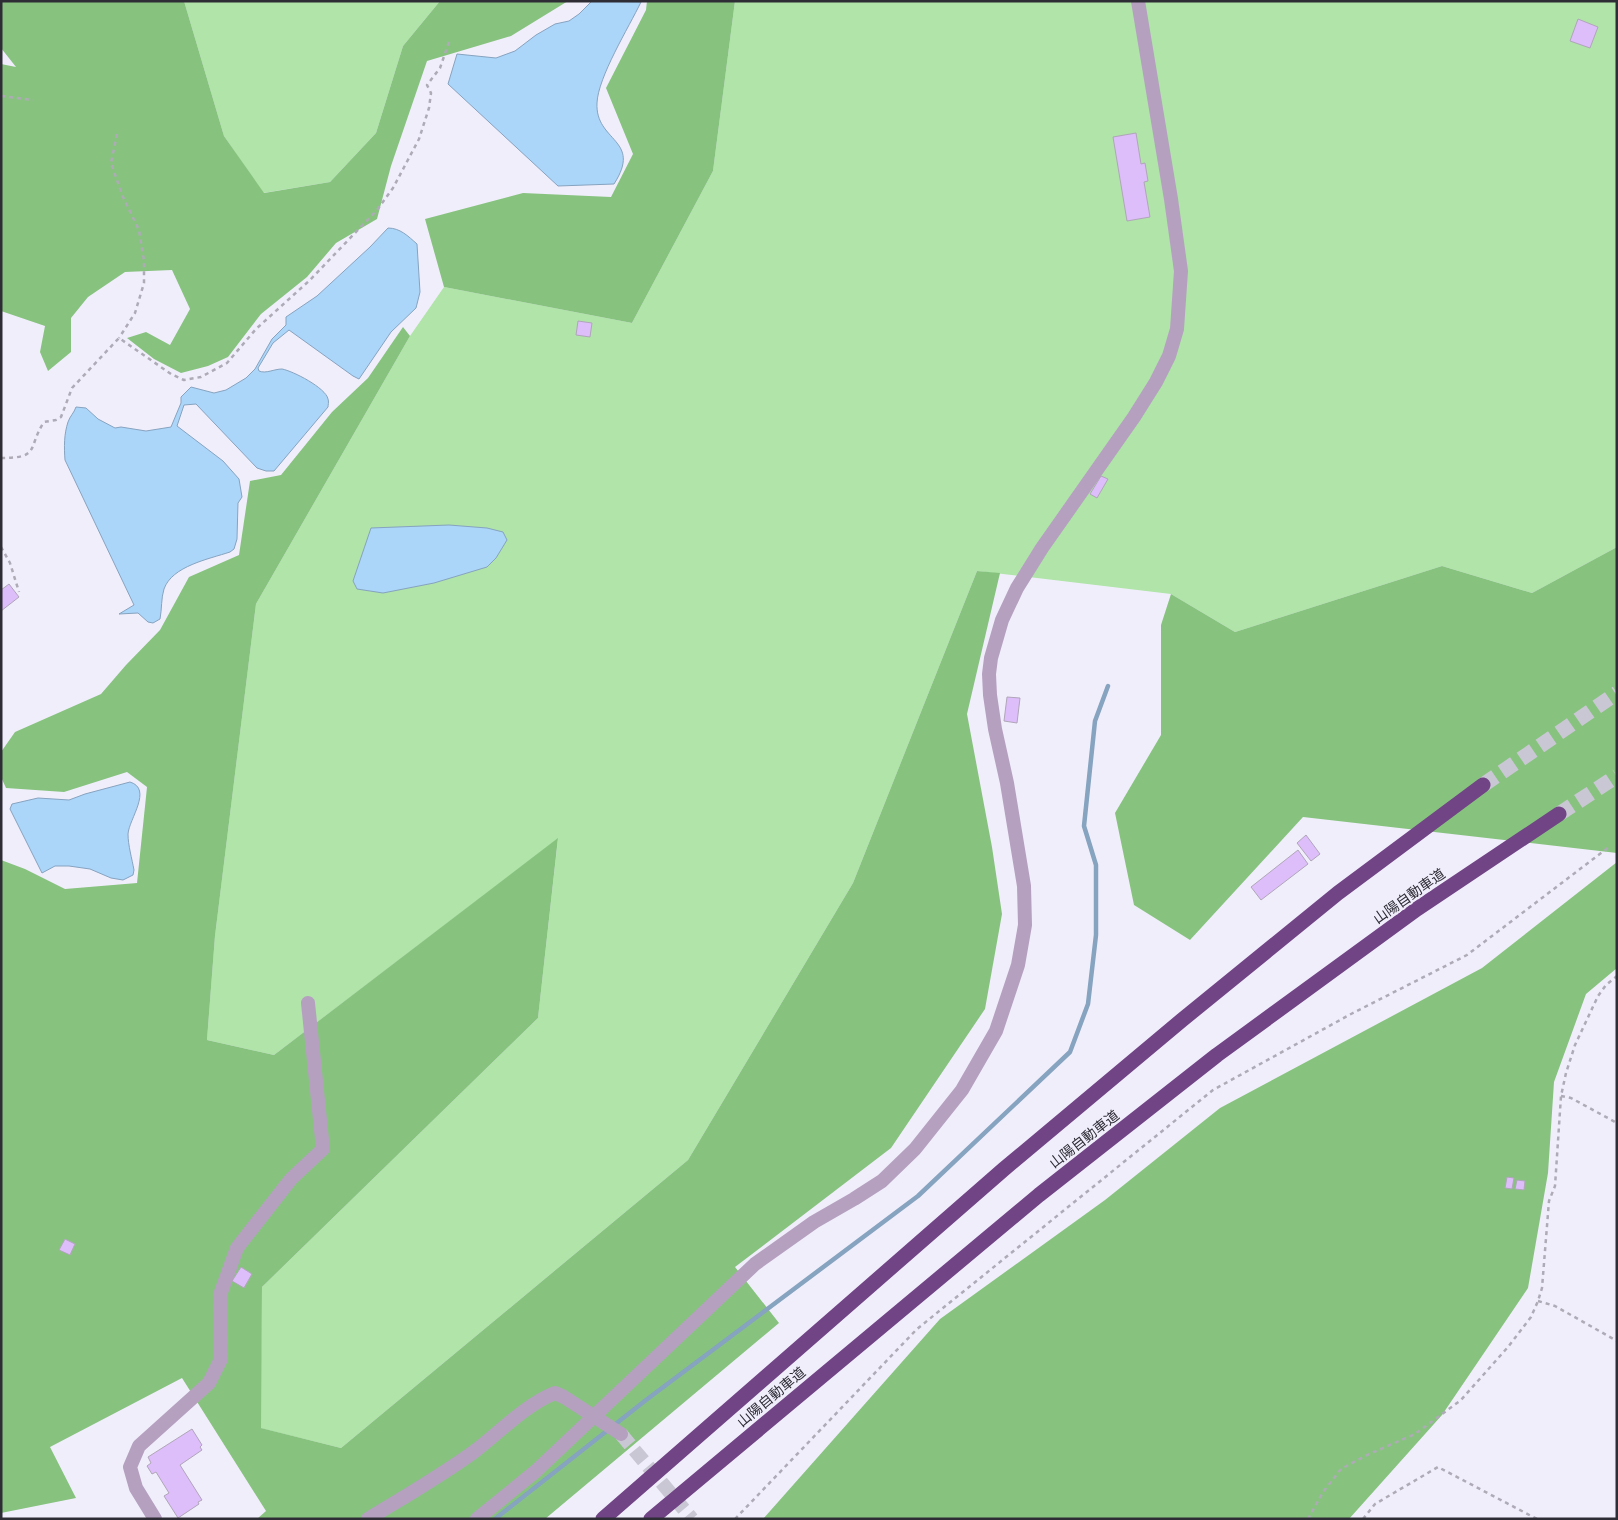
<svg xmlns="http://www.w3.org/2000/svg" width="1618" height="1520" font-family="'DM Sans','Noto Sans JP',sans-serif">
<rect width="100%" height="100%" fill="#f1eefc"/>
<g fill="#b0e4a9">
<path d="M184 1H440L403 46 376 133 330 182 263 193 224 136Z"/>
<path d="M735 1H1617V547L1532 593 1442 566 1235 632 1171 594 977 571 853 883 688 1160 341 1448 260 1428 262 1287 538 1018 558 839 274 1055 207 1040 215 936 256 604 410 336 444 287 632 323 713 171Z"/>
</g>
<g fill="#87c37f">
<path d="M1 1H184L224 136 264 193 330 182 376 133 403 46 440 1H568L511 36 427 61 391 166 377 219 336 243 307 277 261 314 228 357 208 366 181 373 154 359 127 338 146 332 170 345 190 309 172 270 125 272 88 297 71 318V352L48 371 40 352 45 326 1 311V64L16 67 1 48Z"/>
<path d="M647 1H735L713 171 632 323 444 287 425 219 523 193 611 197 633 154 606 88 646 10Z"/>
<path d="M403 327 410 336 256 604 215 936 207 1040 274 1055 558 838 538 1018 262 1287 261 1428 341 1448 688 1160 853 883 977 571 1000 573 967 714 992 847 1002 914 985 1009 891 1148 735 1267 779 1323 545 1519H257L266 1511 182 1378 50 1447 76 1498 1 1513V860L25 869 65 889 137 883 147 787 127 772 64 792 6 788 1 777V752L15 732 101 694 126 665 160 630 189 577 239 555 250 481 281 475 332 412 368 378Z"/>
<path d="M1617 547V853L1303 817 1190 940 1134 905 1115 813 1161 735V625L1171 594 1235 632 1442 566 1532 593Z"/>
<path d="M1617 862V968L1586 994 1554 1082 1548 1173 1528 1288 1442 1415 1349 1519H763L940 1319 1105 1200 1220 1108 1482 968Z"/>
</g>
<g fill="#abd6fa" stroke="#86a3bf">
<path d="M592 1 641 2C629 27 598 77 597 103 595 142 643 139 614 184L558 186 448 84 457 54 496 58 515 51 536 35 555 24 569 21 579 14Z"/>
<path d="M388 228C400 228 408 236 417 244L420 292 416 308 391 332 359 379 353 376 289 330 273 343 258 368 259 371C266 374 274 369 282 369 293 371 326 388 328 399 329 401 328 406 328 407L274 471H266L257 468 196 404 184 405 177 426 223 461 239 479 242 497 238 503 237 539 234 549 230 552C209 559 172 566 164 589 161 598 162 609 160 619L153 623 148 622 138 613 119 614 134 605 65 460C64 447 64 434 68 422 70 416 74 413 76 407L86 408 98 419 115 428 121 427 146 431 171 427 181 403V397L191 387 214 393 226 390 246 378 255 369 272 339 286 325V317L317 296 370 247Z"/>
<path d="M449 525 487 528 503 532 507 540 496 558 487 567 434 583 383 593 357 589 353 581 371 528Z"/>
<path d="M130 782C153 789 129 819 128 834 128 845 132 859 134 870L133 875 123 880 111 878 90 869 69 866H55L42 873 10 809 12 804 38 798 69 800 85 794Z"/>
</g>
<g fill="none" stroke-linecap="round" stroke-linejoin="round">
<path stroke="#86a3bf" stroke-width="4.5" d="M495 1519 646 1400 918 1196 1070 1052 1088 1004 1096 935V865L1084 826 1095 721 1108 686"/>
</g>
<g fill="#ddbdfa" stroke="#b0a6b9">
<path d="M1578 19 1598 27 1590 48 1570 41Z"/>
<path d="M1136 133 1141 164 1145 163 1148 181 1144 182 1150 217 1127 221 1113 137Z"/>
<path d="M578 321 592 323 590 337 576 335Z"/>
<path d="M1101 476 1108 479 1097 498 1090 494Z"/>
<path d="M9 584 19 597 1 611V590Z"/>
<path d="M1007 697 1020 698 1017 723 1004 721Z"/>
<path d="M1306 835 1320 854 1311 861 1297 843Z"/>
<path d="M1298 850 1308 864 1261 900 1251 887Z"/>
<path d="M1507 1177 1514 1178 1512 1189 1505 1188Z"/>
<path d="M1517 1180 1525 1181 1524 1190 1515 1189Z"/>
<path d="M65 1239 75 1244 70 1255 59 1250Z"/>
<path d="M241 1267 252 1274 244 1288 232 1281Z"/>
<path d="M192 1429 202 1445 200 1447 202 1450 180 1465 202 1500 198 1502 199 1504 178 1518 164 1496 169 1493 156 1472 152 1474 147 1466 151 1463 148 1457Z"/>
</g>
<g fill="none" stroke-linecap="round" stroke-linejoin="round">
<path stroke="#cac7d4" stroke-width="14" stroke-dasharray="14 7" stroke-linecap="butt" d="M621 1434 692 1519"/>
<g stroke="#cac7d4" stroke-width="15" stroke-dasharray="15 8" stroke-linecap="butt">
<path d="M1483 785 1617 693"/>
<path d="M1559 814 1617 776"/>
</g>
<g stroke="#aeabb7" stroke-width="2.5" stroke-dasharray="4 4" stroke-linecap="butt">
<path d="M1 96 33 100"/>
<path d="M117 134 111 163 123 197 139 230 144 261V283L135 313 119 338"/>
<path d="M1 458C41 458 27 448 44 422L56 420 61 417 72 388 119 338 171 374 184 380 201 377 227 363 256 329 310 280 377 210 393 188 419 139 429 108 431 93 427 85 440 68 449 42"/>
<path d="M1 547 10 563 19 592"/>
<path d="M1561 1096 1571 1098 1617 1123"/>
<path d="M1538 1301 1555 1306 1617 1341"/>
<path d="M735 1519 917 1329 1213 1090 1351 1014 1467 955 1609 847"/>
<path d="M1308 1519 1323 1492 1341 1469 1367 1455 1415 1434 1461 1400 1508 1347 1531 1317 1538 1301 1542 1288 1549 1201 1555 1186 1561 1096 1566 1073 1575 1045 1598 996 1606 985 1617 976"/>
<path d="M1363 1519 1375 1504 1438 1467 1537 1519"/>
</g>
<g stroke="#b5a0c0" stroke-width="14">
<path d="M155 1519 136 1488 130 1467 139 1446 209 1383 221 1359 220 1295 237 1248 291 1179 323 1149 308 1003"/>
<path d="M368 1519C404 1497 441 1476 475 1451 500 1432 525 1405 555 1393L564 1397 621 1434"/>
</g>
<path stroke="#b5a0c0" stroke-width="14" d="M477 1519 536 1471 755 1264 814 1222 854 1199 882 1181 915 1149 962 1090 996 1031 1018 965 1025 925 1024 886 1007 783 995 729 990 695 989 674 991 658 1002 620 1017 588 1042 548 1134 417 1156 382 1169 356 1177 329 1181 271 1171 199 1138 1"/>
<g stroke="#714485" stroke-width="15">
<path d="M603 1519 1004 1169 1182 1020 1338 893 1483 785"/>
<path d="M651 1519 1039 1195 1217 1055 1417 909 1559 814"/>
</g>
</g>
<g text-anchor="middle" dominant-baseline="central" stroke-width="4" stroke-linejoin="round" paint-order="stroke">
<g font-size="14" fill="#2e2d35" stroke="#f1eefc">
<text transform="translate(1409 896) rotate(-35)">山陽自動車道</text>
<text transform="translate(1084 1139) rotate(-38)">山陽自動車道</text>
<text transform="translate(771 1397) rotate(-40)">山陽自動車道</text>
</g>
</g>
<rect width="1618" height="1520" fill="none" stroke="#2e2d35" stroke-width="5"/>
</svg>
